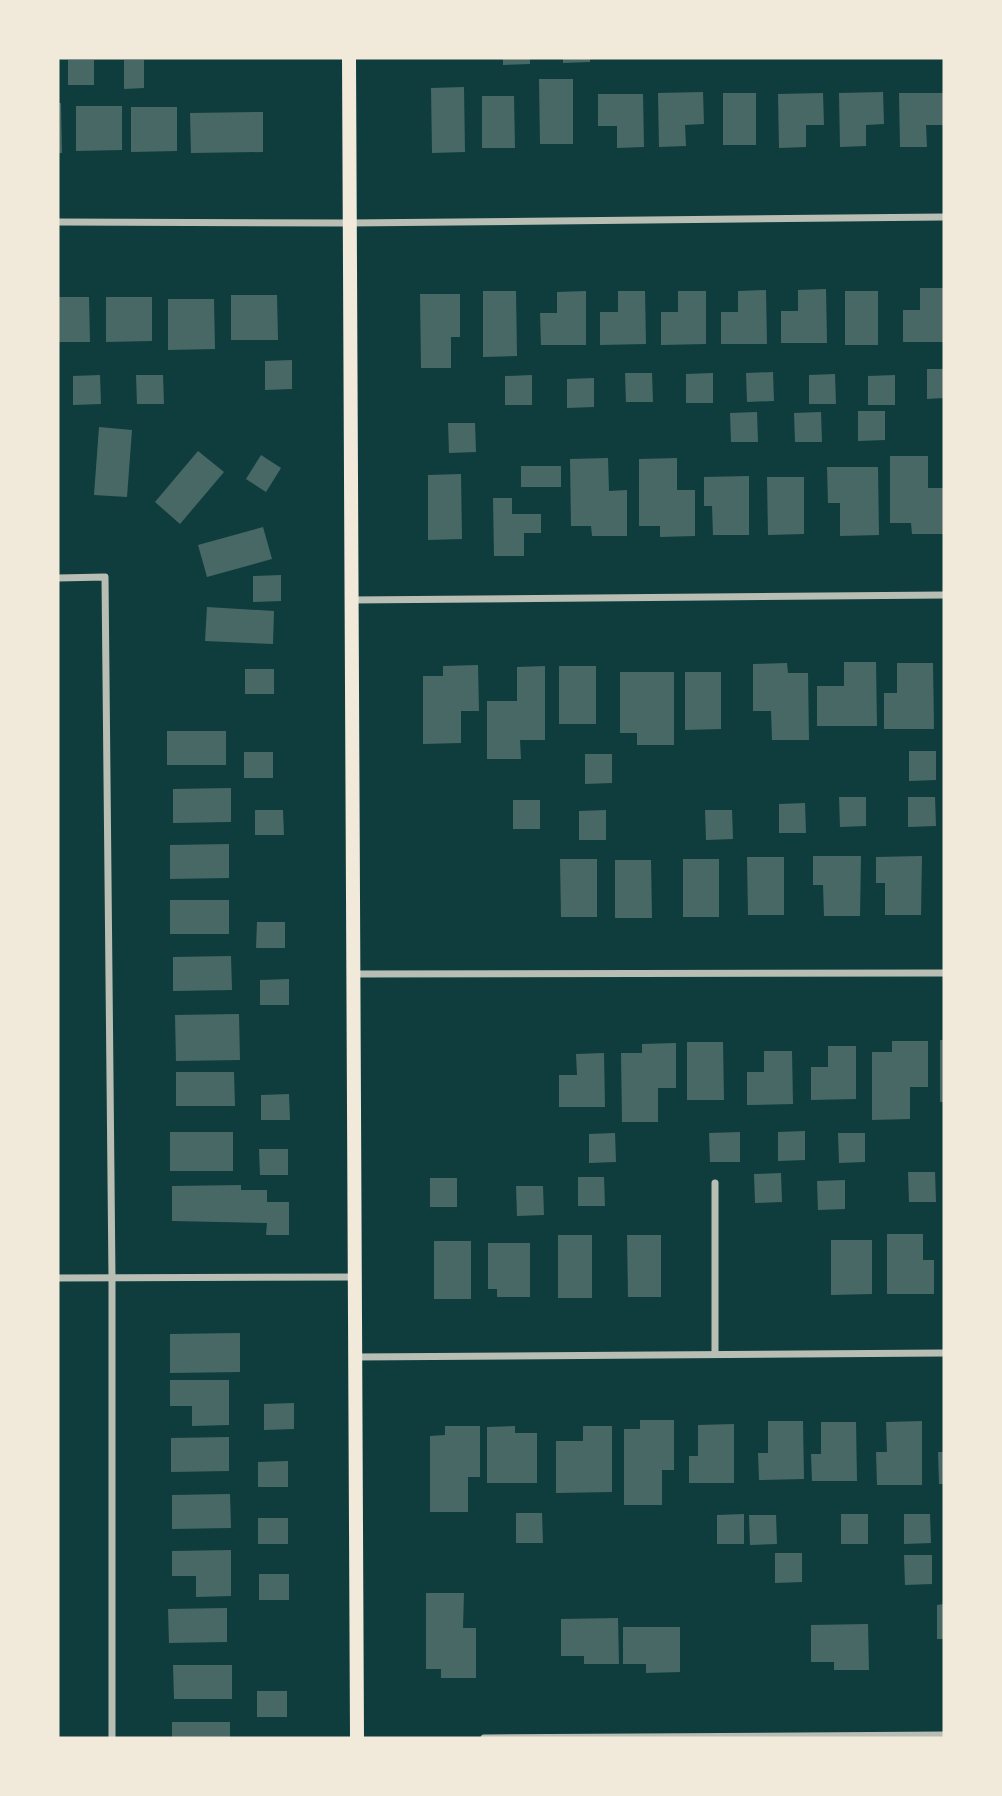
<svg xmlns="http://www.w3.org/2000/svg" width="1002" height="1796" font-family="Arial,sans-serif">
<rect width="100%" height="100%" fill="#0f3d3e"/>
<g fill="#486865">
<path d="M503 58H530V64L503 65Z"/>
<path d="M563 58H590V62L563 63Z"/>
<rect x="68" y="60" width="26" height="25"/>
<path d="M124 60H144V88L124 89Z"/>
<path d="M539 79H573V144H540Z"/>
<path d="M464 87 465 152 432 153 431 88Z"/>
<path d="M703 92 704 124 685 125 686 146 659 147 658 93Z"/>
<path d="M883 92 884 124 866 125V146L840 147 839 93Z"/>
<rect x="723" y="93" width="33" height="52"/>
<path d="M823 93 824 125H806V147L779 148 778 94Z"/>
<path d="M899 93H944V125H926L927 147H900Z"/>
<path d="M598 94H643L644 147 617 148V126H598Z"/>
<path d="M482 96H514L515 148H482Z"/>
<path d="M58 103H61L62 153H58Z"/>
<path d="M76 106H122V150L76 151Z"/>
<path d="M131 107H177V151L131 152Z"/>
<path d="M263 112V152L191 153 190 113Z"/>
<path d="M920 288H944V342H903V310H920Z"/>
<path d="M826 289 827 343H781V311H798V290Z"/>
<path d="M766 290 767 344H721V312H738V291Z"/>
<path d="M483 291H516L517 356 483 357Z"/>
<path d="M586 291V345H541L540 313H557V292Z"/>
<path d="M618 291H645L646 344 600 345V312H618Z"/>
<path d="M678 291H706V344L661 345V312H678Z"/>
<rect x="845" y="291" width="33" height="54"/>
<path d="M420 294H460V337H451V368H421Z"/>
<path d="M231 295H277L278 340H231Z"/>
<path d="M58 297H89L90 342H58Z"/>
<path d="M106 297H152V341L106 342Z"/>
<path d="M168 299H214L215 349 168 350Z"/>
<path d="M292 360V389L265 390V361Z"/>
<path d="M927 369H944V398L927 399Z"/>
<path d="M773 372 774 401 747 402 746 373Z"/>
<path d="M625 373H652L653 402H626Z"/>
<path d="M713 373V403H686V374Z"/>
<path d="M835 374 836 404H809V375Z"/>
<path d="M100 375 101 404 73 405V376Z"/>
<path d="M136 375H163L164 404H137Z"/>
<path d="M532 375V405H505V376Z"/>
<path d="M895 375V405H868V376Z"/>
<path d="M594 378V407L567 408V379Z"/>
<path d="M858 411H885V440L858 441Z"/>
<path d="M757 412 758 442H731L730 413Z"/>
<path d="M821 412 822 442H795L794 413Z"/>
<path d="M448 423H475L476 452 449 453Z"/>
<path d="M99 427 132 430 127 497 94 495Z"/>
<path d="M198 451 224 472 180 524 155 502Z"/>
<path d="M261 455 281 468 266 492 246 479Z"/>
<path d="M890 456H928V488H944V534H912L911 523H890Z"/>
<path d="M608 458 609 491 627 490V536H592L591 526H571L570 459Z"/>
<path d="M677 458V490H695V536L660 537V526H639V459Z"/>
<rect x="521" y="466" width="40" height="21"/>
<path d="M827 467H878L879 535 840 536V503H828Z"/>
<path d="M461 474 462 539 428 540V475Z"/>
<path d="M749 476V535H713L712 506H704V477Z"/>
<path d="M767 477H804V534L768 535Z"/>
<path d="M493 498H512V514H541V533H524V556H494Z"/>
<path d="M263 527 272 559 207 577 198 545Z"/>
<path d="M281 575V601L253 602V576Z"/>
<path d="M207 607 274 611 273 644 205 641Z"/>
<path d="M844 662H876L877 726H817V686H844Z"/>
<path d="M787 663 788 673H808L809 740H772L771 711H753V664Z"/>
<path d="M897 663H933L934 729H884V693H897Z"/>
<path d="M478 665 479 711H461V743L423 744V676H443V666Z"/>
<path d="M545 666V740H520L521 759H487V701H517V667Z"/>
<rect x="559" y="666" width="37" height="58"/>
<rect x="245" y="669" width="29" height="25"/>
<path d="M620 672H674V745H637V733H620Z"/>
<path d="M685 672H721V729L685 730Z"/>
<rect x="167" y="731" width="59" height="34"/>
<path d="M909 751H936V780L909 781Z"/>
<rect x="244" y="752" width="29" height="26"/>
<path d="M585 754H612V783L585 784Z"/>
<path d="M231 788V822L173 823V789Z"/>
<path d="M839 797H866V826L840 827Z"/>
<path d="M908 797H935L936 826 908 827Z"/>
<rect x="513" y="800" width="27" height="29"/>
<path d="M805 803 806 833H779V804Z"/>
<path d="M255 810H283L284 835H255Z"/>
<path d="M606 810V840H579V811Z"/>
<path d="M705 810H732L733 839 706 840Z"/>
<path d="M229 844V878L170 879V845Z"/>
<path d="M813 856H861L860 916H824L823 885H813Z"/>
<path d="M922 856 921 915H885V883H876V857Z"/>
<path d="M747 857H784V915H748Z"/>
<path d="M560 859H597V917H561Z"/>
<rect x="683" y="859" width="36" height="58"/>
<path d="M615 860H651L652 918H615Z"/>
<rect x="170" y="900" width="59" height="34"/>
<path d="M257 922H285V948H256Z"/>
<path d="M231 956 232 990 173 991V957Z"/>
<path d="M289 979V1005H260V980Z"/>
<path d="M239 1014 240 1060 176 1061 175 1015Z"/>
<rect x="940" y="1040" width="4" height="62"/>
<path d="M892 1041H928V1087H910V1119L872 1120V1052H892Z"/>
<path d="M687 1042H723L724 1100H687Z"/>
<path d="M676 1043V1088H658V1122H622L621 1053H642V1044Z"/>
<path d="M828 1046H856V1099L811 1100V1067H828Z"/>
<path d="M764 1051H792L793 1104 747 1105V1072H764Z"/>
<path d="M604 1053 605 1107H559V1075H577L576 1054Z"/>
<path d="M176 1072H234L235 1106H176Z"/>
<path d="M289 1094 290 1120H261V1095Z"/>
<path d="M805 1131V1160L778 1161V1132Z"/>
<rect x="170" y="1132" width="63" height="39"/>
<path d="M740 1132V1162H710L709 1133Z"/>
<path d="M615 1133 616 1162 589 1163V1134Z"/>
<path d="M838 1133H865V1162L839 1163Z"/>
<path d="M259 1149H288V1175H260Z"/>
<path d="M908 1172H935L936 1202H909Z"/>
<path d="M781 1173 782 1202 755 1203 754 1174Z"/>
<path d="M578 1177H604L605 1206H578Z"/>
<rect x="430" y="1178" width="27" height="29"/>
<path d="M845 1180V1209L818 1210 817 1181Z"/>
<path d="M241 1185V1190H267V1202H289V1235H266L267 1223 172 1221V1186Z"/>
<path d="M516 1186H543L544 1215 517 1216Z"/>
<path d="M887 1234H923V1260H934V1294H887Z"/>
<rect x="558" y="1235" width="34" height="63"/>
<path d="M627 1235H661V1297H628Z"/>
<path d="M831 1240H872V1294L831 1295Z"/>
<rect x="434" y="1241" width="37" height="58"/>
<path d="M488 1243H530V1297H497V1289H488Z"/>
<path d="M240 1333V1372L170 1373V1334Z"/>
<path d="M170 1380H229V1425L192 1426V1406H170Z"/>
<path d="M294 1403V1429L264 1430V1404Z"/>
<path d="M640 1420H674V1470H662V1505H624V1429H640Z"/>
<path d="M768 1421H803L804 1479 759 1480 758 1453H768Z"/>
<path d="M922 1421V1485H877L876 1452H887L886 1422Z"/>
<path d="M821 1422H856L857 1481H812L811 1454H821Z"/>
<path d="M734 1424V1483H689V1456H698V1425Z"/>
<path d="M445 1426H480V1477H468V1512H430V1436L445 1435Z"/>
<path d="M515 1426V1433H537V1483H487V1427Z"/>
<path d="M583 1426H612V1492L556 1493V1441H583Z"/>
<path d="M229 1437V1471L171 1472V1438Z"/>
<path d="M938 1452H944V1484H939Z"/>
<path d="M288 1461V1487H258V1462Z"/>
<path d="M230 1494 231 1528 172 1529V1495Z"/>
<path d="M516 1513H542L543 1543H516Z"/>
<path d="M744 1514V1544H717V1515Z"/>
<rect x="841" y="1514" width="27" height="30"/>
<path d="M904 1514H930L931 1543 904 1544Z"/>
<path d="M749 1515H776L777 1544 750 1545Z"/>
<rect x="258" y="1518" width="30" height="26"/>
<path d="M231 1550V1596L196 1597V1576H172V1551Z"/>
<path d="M775 1553H802V1582L775 1583Z"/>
<path d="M904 1555H932V1584L905 1585Z"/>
<rect x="259" y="1574" width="30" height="26"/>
<path d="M426 1593H464L463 1628H476V1678H441V1669H426Z"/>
<path d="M944 1604V1639H937V1605Z"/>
<path d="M227 1608V1642L169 1643 168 1609Z"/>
<path d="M618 1618 619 1664H584V1656H561V1619Z"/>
<path d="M868 1624 869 1670H834V1662H811V1625Z"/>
<path d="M623 1627H680V1672L646 1673V1664H623Z"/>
<path d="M173 1665H232V1699H174Z"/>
<rect x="257" y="1691" width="30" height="26"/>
<rect x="172" y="1722" width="58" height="16"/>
</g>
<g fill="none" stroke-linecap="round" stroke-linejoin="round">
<g stroke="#b8beb3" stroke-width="7">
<path d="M58 222 349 223 944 217"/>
<path d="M58 578 105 577 112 1278V1738"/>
<path d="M352 600 944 595"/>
<path d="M354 974 944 973"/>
<path d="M58 1278 355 1277"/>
<path d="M715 1354V1183"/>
<path d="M355 1357 944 1353"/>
<path d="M484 1738 944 1735"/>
</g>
<path stroke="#f1e9da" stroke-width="14" d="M349 58 357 1738"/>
</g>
<rect width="1002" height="1796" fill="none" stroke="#f1e9da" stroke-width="119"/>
</svg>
